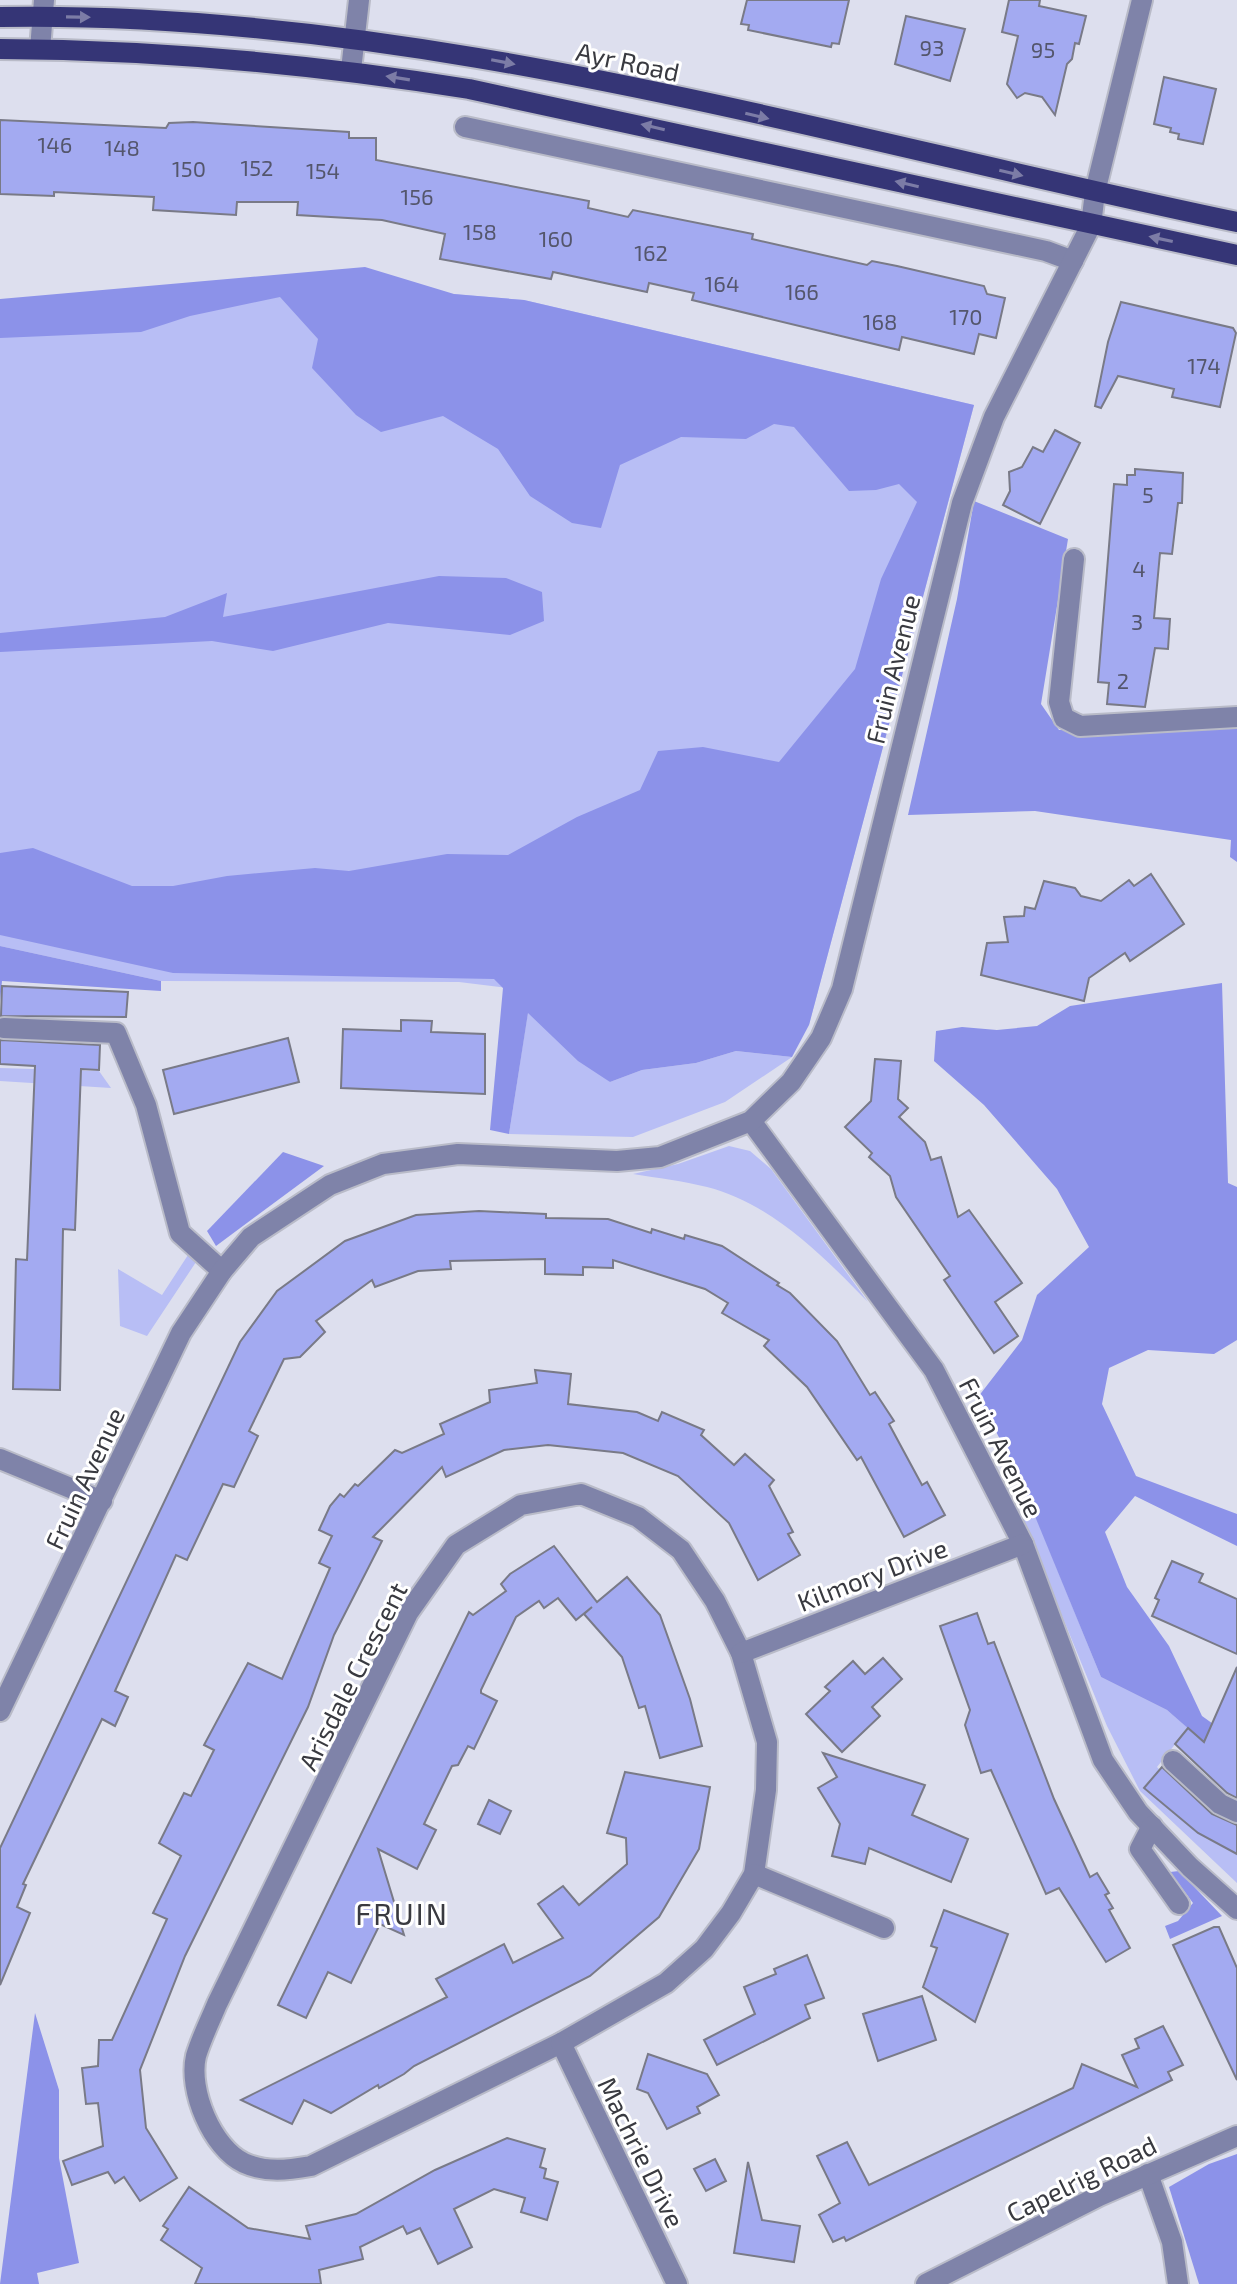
<svg xmlns="http://www.w3.org/2000/svg" width="1237" height="2284" font-family="'Exo 2',sans-serif">
<rect width="100%" height="100%" fill="#dddfee"/>
<g fill="#b8bef5">
<path d="M284 280 524 300 974 405 809 1025 459 982 161 981 0 946V300Z"/>
<path d="M528 1012 610 1082 642 1070 696 1063 736 1051 792 1057 725 1102 633 1137 509 1134Z"/>
<path d="M0 1068 99 1071 111 1088 0 1081Z"/>
<path d="M729 1146 750 1151 771 1169 868 1302C824 1257 771 1203 707 1187 683 1181 658 1178 633 1174L678 1164Z"/>
<path d="M188 1255 196 1262 147 1336 120 1326 118 1269 162 1295Z"/>
<path d="M1031 1505 1101 1677 1167 1710 1188 1728 1157 1767 1160 1770 1144 1788 1198 1833 1237 1854V1883L1140 1791 1107 1726 1021 1515Z"/>
</g>
<g fill="#8c92e9">
<path d="M365 267 454 294 524 300 974 405 809 1025 792 1057 736 1051 696 1063 642 1070 610 1082 578 1061 528 1013 509 1134 490 1130 503 988 494 979 173 973 0 935V853L33 848 132 886H173L227 876 315 868 349 871 447 854 508 855 577 817 640 790 658 751 703 747 779 762 855 669 881 579 917 502 899 484 876 490 849 491 794 427 774 424 746 439 681 437 620 465 601 528 572 523 530 496 498 449 443 416 381 432 356 415 312 368 318 339 280 297 190 316 141 332 0 338V299Z"/>
<path d="M974 501 1068 539 1041 704 1059 730 1237 728V862L1230 857 1231 840 1035 811 908 815 957 599Z"/>
<path d="M439 576 506 578 542 592 544 621 510 635 388 623 273 651 212 641 0 652V633L165 617 227 593 223 617Z"/>
<path d="M0 946 161 981V991L2 981 0 1002Z"/>
<path d="M1222 983 1228 1183 1237 1187V1340L1214 1354 1148 1350 1109 1368 1102 1404 1136 1476 1237 1514V1546L1135 1496 1105 1532 1127 1587 1169 1646 1202 1716 1237 1741V1771L1167 1710 1101 1677 1016 1470 978 1397 1022 1340 1037 1295 1089 1247 1057 1189 984 1105 934 1061 936 1031 962 1027 997 1030 1037 1026 1070 1006Z"/>
<path d="M283 1152 324 1166 216 1246 207 1231Z"/>
<path d="M1179 1871 1222 1916 1170 1939 1165 1926 1178 1921 1193 1903 1170 1872Z"/>
<path d="M35 2013 59 2090V2158L79 2263 37 2273 39 2284H0Z"/>
<path d="M1237 2154V2284H1199L1169 2187 1209 2164Z"/>
</g>
<g fill="#a3aaf1" stroke="#797a87" stroke-width="2">
<path d="M747 0H849L839 44 832 43 831 47 748 30 749 25 741 24Z"/>
<path d="M1009 0H1040L1039 6 1086 16 1079 44 1075 43 1072 59 1067 64 1055 115 1042 97 1025 93 1017 98 1007 84 1018 36 1002 32Z"/>
<path d="M906 16 965 29 950 81 895 64Z"/>
<path d="M1164 77 1216 89 1203 144 1178 139 1179 134 1170 132 1171 128 1154 124Z"/>
<path d="M0 120 166 128 169 123 193 122 349 132V138H376V160L589 201 588 208 628 217 633 210 753 234 752 239 867 265 872 261 897 266 984 286 987 294 1005 298 996 338 979 334 974 354 902 337 899 350 692 300 694 293 649 283 647 292 553 272 551 279 440 259 445 234 382 220 297 215 298 202H237L236 215 153 210 154 197 54 192V196L0 194Z"/>
<path d="M1121 302 1233 328 1236 333 1220 407 1172 397 1174 389 1118 376 1101 408 1095 406 1108 342Z"/>
<path d="M1055 430 1080 443 1040 524 1003 505 1010 491 1009 472 1022 467 1033 447 1043 452Z"/>
<path d="M1135 469 1183 473 1182 503H1178L1172 554 1160 553 1154 618 1170 619 1168 649 1155 648 1145 707 1107 704 1109 683 1098 682 1114 484 1127 485V475H1135Z"/>
<path d="M1151 874 1184 924 1130 961 1125 953 1089 978 1084 1001 981 975 987 943 1008 942 1004 917 1024 916 1025 907 1035 909 1044 881 1075 888 1081 896 1101 901 1129 880 1134 886Z"/>
<path d="M2 986 128 992 126 1017 1 1016Z"/>
<path d="M401 1020 432 1021 431 1032 485 1034V1094L341 1088 343 1029 401 1031Z"/>
<path d="M288 1038 299 1082 174 1114 163 1070Z"/>
<path d="M0 1040 100 1045 99 1070 81 1069 75 1230 63 1229 60 1390 13 1389 16 1259 27 1260 35 1066 0 1064Z"/>
<path d="M875 1059 901 1061 898 1099 908 1108 899 1117 925 1142 931 1160 941 1157 958 1217 969 1210 1022 1283 995 1302 1018 1336 994 1353 944 1280 950 1276 896 1197 890 1176 869 1157 872 1153 845 1127 871 1101Z"/>
<path d="M479 1211 546 1214V1218L608 1219 651 1233 652 1229 684 1239 685 1235 722 1246 779 1283 777 1285 790 1293 837 1341 870 1395 875 1392 894 1421 889 1424 922 1485 927 1482 945 1515 904 1537 861 1457 857 1460 807 1387 764 1346 769 1340 722 1313 728 1303 705 1289 613 1260V1268L583 1267V1275L545 1274V1259L450 1261 451 1269 418 1271 375 1287 372 1280 316 1321 325 1332 300 1357 284 1359 249 1431 258 1436 234 1487 223 1484 187 1560 176 1555 115 1691 128 1697 115 1726 102 1719 23 1884 26 1885 17 1907 30 1913 0 1985V1848L240 1342 277 1291 345 1241 416 1215Z"/>
<path d="M535 1370 571 1374 568 1404 637 1412 658 1421 662 1412 704 1430 701 1435 734 1465 745 1454 774 1480 769 1486 793 1532 788 1534 800 1555 758 1580 729 1523 678 1476 623 1453 548 1445 504 1450 446 1477 442 1467 373 1537 382 1541 334 1635 308 1707 185 1956 140 2070 146 2128 177 2178 140 2201 124 2177 115 2183 108 2172 72 2185 63 2161 103 2146 98 2103 86 2104 82 2068 98 2066 99 2040H112L167 1919 153 1913 181 1856 159 1843 184 1793 191 1796 214 1750 204 1745 248 1663 282 1679 330 1568 319 1563 332 1536 319 1530 330 1506 340 1494 344 1497 355 1484 358 1486 395 1450 402 1453 444 1434 440 1424 490 1402 489 1390 537 1383Z"/>
<path d="M554 1546 597 1602 627 1577 660 1615 690 1699 702 1746 660 1758 645 1706 639 1708 622 1657 584 1614 592 1607 576 1620 558 1598 544 1608 539 1601 516 1617 481 1690V1693L497 1701 474 1749 468 1746 458 1765 452 1766 424 1824 436 1830 417 1869 378 1849 404 1935 380 1924 351 1983 328 1972 306 2018 278 2005 469 1612 473 1615 506 1591 501 1584 510 1574Z"/>
<path d="M1172 1561 1203 1574 1199 1582 1237 1599V1654L1152 1616 1159 1600 1155 1598Z"/>
<path d="M977 1613 988 1644 994 1642 1054 1799 1090 1877 1097 1873 1109 1893 1105 1895 1113 1908 1109 1910 1130 1948 1106 1962 1059 1888 1046 1894 991 1770 981 1773 965 1725 970 1710 940 1626Z"/>
<path d="M883 1658 902 1679 872 1707 880 1716 842 1752 806 1714 830 1691 825 1687 853 1661 865 1674Z"/>
<path d="M1237 1667V1798L1227 1793 1175 1744 1188 1728 1204 1742Z"/>
<path d="M823 1753 925 1785 912 1815 968 1839 951 1882 869 1848 865 1864 832 1856 840 1824 818 1788 837 1777Z"/>
<path d="M1162 1767 1212 1814 1237 1825V1854L1198 1833 1144 1788Z"/>
<path d="M625 1772 710 1787 699 1849 659 1917 590 1976 414 2066 404 2074 379 2088 378 2085 331 2113 304 2100 292 2124 241 2100 447 1997 436 1979 504 1944 513 1963 563 1938 538 1904 563 1886 579 1905 627 1864 626 1838 607 1833Z"/>
<path d="M489 1800 511 1811 500 1834 478 1824Z"/>
<path d="M944 1910 1008 1934 975 2022 923 1987 937 1948 931 1946Z"/>
<path d="M1214 1927H1219L1237 1968V2080L1173 1945Z"/>
<path d="M807 1955 824 1998 805 2005 810 2018 717 2065 704 2040 755 2014 744 1987 776 1974 774 1969Z"/>
<path d="M922 1996 936 2040 878 2061 863 2014Z"/>
<path d="M1163 2026 1183 2065 1168 2072 1172 2080 846 2241 844 2237 833 2242 819 2215 840 2203 817 2156 847 2142 869 2185 1073 2088 1082 2064 1137 2087 1122 2055 1139 2048 1135 2039Z"/>
<path d="M648 2054 707 2074 719 2095 697 2107 700 2113 667 2129 648 2093 637 2089Z"/>
<path d="M507 2138 545 2149 540 2167 546 2169 544 2178 558 2182 547 2220 521 2212 525 2198 494 2189 454 2209 472 2247 438 2264 420 2228 407 2234 403 2226 360 2247 363 2259 319 2270 321 2284H195L202 2268 161 2240 168 2229 163 2226 189 2187 248 2228 310 2239 306 2226 356 2214 435 2170Z"/>
<path d="M715 2159 726 2181 706 2191 694 2169Z"/>
<path d="M748 2162 762 2220 800 2226 794 2262 734 2253Z"/>
</g>
<g fill="none" stroke-linecap="round" stroke-linejoin="round">
<defs>
<g id="minor">
<path d="M40 49 44 0"/>
<path d="M351 70 359 0"/>
<path d="M465 127 1046 251 1073 261"/>
<path d="M1074 559 1059 702 1064 718 1080 726 1237 717"/>
<path d="M4 1028 116 1033 146 1105 180 1233 222 1271"/>
<path d="M751 1121 934 1370 1023 1544 1103 1760 1138 1812 1190 1867 1237 1909"/>
<path d="M0 1459 102 1501"/>
<path d="M581 1494 638 1517 681 1550 715 1601 741 1653 767 1742 766 1790 754 1874 731 1913 704 1949 666 1983 561 2043 311 2166C288 2170 266 2173 244 2163 212 2148 188 2090 196 2056 201 2039 210 2021 217 2004L408 1613 456 1545 521 1505Z"/>
<path d="M741 1653 1023 1544"/>
<path d="M0 1711 181 1333 222 1271 251 1237 330 1185 383 1164 458 1154 617 1161 660 1157 751 1121 791 1082 821 1038 842 989 962 503 994 417 1091 225 1095 192 1142 0"/>
<path d="M1173 1761 1220 1804 1237 1812"/>
<path d="M1152 1826 1140 1849 1179 1904"/>
<path d="M754 1874 884 1928"/>
<path d="M561 2043 677 2284"/>
<path d="M1148 2174 1172 2242 1178 2284"/>
<path d="M926 2284 1099 2196 1237 2136"/>
</g>
<g id="major">
<path d="M0 17C421 10 828 137 1237 222"/>
<path d="M0 49C158 50 313 64 469 89L1237 255"/>
</g>
</defs>
<use href="#minor" stroke="#b9bbc8" stroke-width="24"/>
<use href="#major" stroke="#b9bbc8" stroke-width="24"/>
<use href="#minor" stroke="#7f83a9" stroke-width="20"/>
<use href="#major" stroke="#353576" stroke-width="20"/>
</g>
<defs><path id="oneway-solid" d="M-6-.8H1V-3.2L6.5 0L1 3.2V.8H-6Z" transform="scale(2)"/></defs>
<g fill="#7c7ca6">
<use href="#oneway-solid" transform="translate(78 17) rotate(1)"/>
<use href="#oneway-solid" transform="translate(503 62) rotate(11)"/>
<use href="#oneway-solid" transform="translate(398 78) rotate(-171)"/>
<use href="#oneway-solid" transform="translate(757 116) rotate(13)"/>
<use href="#oneway-solid" transform="translate(653 127) rotate(-167)"/>
<use href="#oneway-solid" transform="translate(1011 173) rotate(13)"/>
<use href="#oneway-solid" transform="translate(907 184) rotate(-167)"/>
<use href="#oneway-solid" transform="translate(1161 239) rotate(-168)"/>
</g>
<g text-anchor="middle" dominant-baseline="central" stroke-width="6" stroke-linejoin="round" paint-order="stroke">
<g font-size="22" fill="#54566c">
<text x="932" y="47">93</text>
<text x="1043" y="49">95</text>
<text x="55" y="144">146</text>
<text x="122" y="147">148</text>
<text x="257" y="167">152</text>
<text x="189" y="168">150</text>
<text x="323" y="170">154</text>
<text x="417" y="196">156</text>
<text x="480" y="231">158</text>
<text x="556" y="238">160</text>
<text x="651" y="252">162</text>
<text x="722" y="283">164</text>
<text x="802" y="291">166</text>
<text x="966" y="316">170</text>
<text x="880" y="321">168</text>
<text x="1204" y="365">174</text>
<text x="1148" y="494">5</text>
<text x="1139" y="568">4</text>
<text x="1137" y="621">3</text>
<text x="1123" y="680">2</text>
</g>
<g font-size="26" fill="#393a40" stroke="#fff">
<text transform="translate(628 61) rotate(12)">Ayr Road</text>
<text transform="translate(892 669) rotate(-76)">Fruin Avenue</text>
<text transform="translate(1002 1447) rotate(63)">Fruin Avenue</text>
<text transform="translate(84 1478) rotate(-65)">Fruin Avenue</text>
<text transform="translate(872 1574) rotate(-21)">Kilmory Drive</text>
<text transform="translate(352 1676) rotate(-63)">Arisdale Crescent</text>
<text transform="translate(642 2152) rotate(64)">Machrie Drive</text>
<text transform="translate(1081 2178) rotate(-26)">Capelrig Road</text>
</g>
<g font-size="30" letter-spacing="2" fill="#393a40" stroke="#fff">
<text x="402" y="1913">FRUIN</text>
</g>
</g>
</svg>
